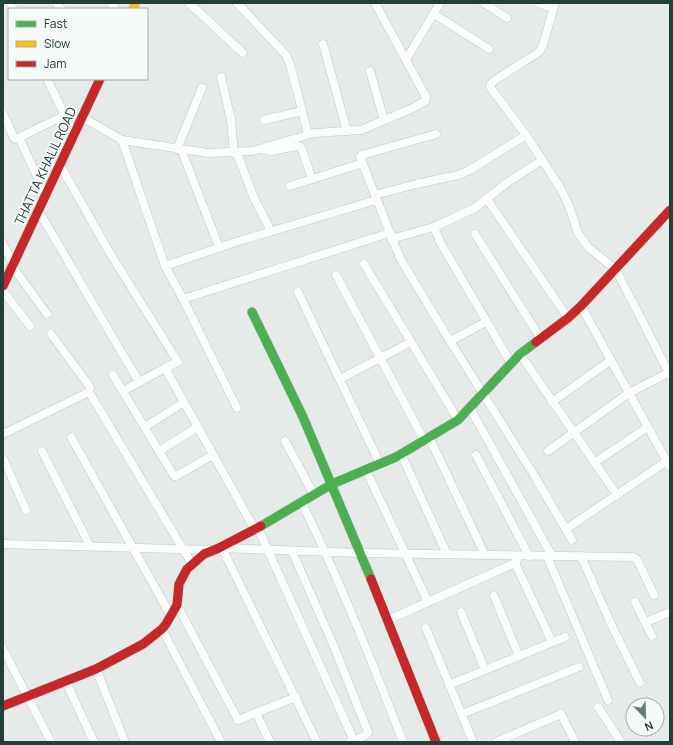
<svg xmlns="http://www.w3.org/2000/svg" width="673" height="745" font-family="Manrope,sans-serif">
<rect width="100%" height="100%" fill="#e6ebe9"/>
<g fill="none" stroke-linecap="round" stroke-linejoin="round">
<defs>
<g id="street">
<path d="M10 3 13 9"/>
<path d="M57 3 61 9"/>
<path d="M111 3 115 9"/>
<path d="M189 3 243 53"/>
<path d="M237 3 286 55 290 64 308 134"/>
<path d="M375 3 407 62"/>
<path d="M484 3 507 18"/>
<path d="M538 3 553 8"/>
<path d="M555 3 543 45 539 52 495 80 491 84 490 87 526 135 561 189 569 206 578 233 588 247 616 270 670 375"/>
<path d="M434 14 489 49"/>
<path d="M323 44 347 131"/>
<path d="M370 71 384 120"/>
<path d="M221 77 231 120 234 153"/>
<path d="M47 79 74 134"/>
<path d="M3 114 14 138 16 139 65 115"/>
<path d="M82 117 122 140 165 266 183 299 237 408"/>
<path d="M264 120 302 111"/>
<path d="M436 134 362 155 360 157 400 258 450 341 486 322"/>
<path d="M19 138 46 195"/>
<path d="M122 140 208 153 253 151 314 133 361 130 413 108 425 101 426 97 407 62V58L440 3"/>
<path d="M177 149 202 88"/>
<path d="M181 149 219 247"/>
<path d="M263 149 271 151 297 146 301 147 312 179"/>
<path d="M237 153 254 198 271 231"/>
<path d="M60 165 111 255 178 362 165 368 255 530"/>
<path d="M290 186 363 163"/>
<path d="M375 195 416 184 458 175 470 170 526 135"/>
<path d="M487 199 568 318"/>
<path d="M38 210 139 382"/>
<path d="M434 227 440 242 511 363"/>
<path d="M475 234 541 339"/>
<path d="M391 239 434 227 475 208 508 182 542 160"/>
<path d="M3 244 13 264"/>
<path d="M364 264 458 420"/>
<path d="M12 266 47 314"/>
<path d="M165 266 236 242 376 200"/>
<path d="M336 275 424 440"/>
<path d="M3 291 30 326"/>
<path d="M298 292 380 464"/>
<path d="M183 299 389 233"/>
<path d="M581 306 670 467"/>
<path d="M450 341 534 475 572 540"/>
<path d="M520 354 617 495"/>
<path d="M113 375 174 476H176L213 455"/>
<path d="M340 379 411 342"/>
<path d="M123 391 165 368"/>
<path d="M89 392 192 564"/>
<path d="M552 402 611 360"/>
<path d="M470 408 552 556"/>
<path d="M145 427 184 402"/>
<path d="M3 434 89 392 90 387 51 334"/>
<path d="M71 437 171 616"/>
<path d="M429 437 485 555"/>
<path d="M285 441 314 495"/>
<path d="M42 451 90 546"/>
<path d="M159 451 198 427"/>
<path d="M548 451 629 393 670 372"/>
<path d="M401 454 447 554"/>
<path d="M476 455 529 556"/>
<path d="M3 458 26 510"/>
<path d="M594 463 648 427"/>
<path d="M366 470 428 602"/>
<path d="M302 503C340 581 372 661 403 742"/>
<path d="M258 528 354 741"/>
<path d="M566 529 667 461"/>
<path d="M3 544 210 550"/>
<path d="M220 548 361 553 633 557 637 559 654 595"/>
<path d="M222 548 317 742"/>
<path d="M292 551 335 649 368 732V733L364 736 350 742"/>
<path d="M547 556 608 700"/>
<path d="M581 556 611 624 640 683"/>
<path d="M515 563 552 642"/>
<path d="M494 596 519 656"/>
<path d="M635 602 652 636"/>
<path d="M177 605 238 720 296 697"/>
<path d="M461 612 485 670"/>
<path d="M388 620 515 563 519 556"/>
<path d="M646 622 670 612"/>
<path d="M426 628 473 742"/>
<path d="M162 629 221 742"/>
<path d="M3 649 51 742"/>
<path d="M96 669 125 742"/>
<path d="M66 682 94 742"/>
<path d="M449 685 565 637"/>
<path d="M598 707 621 742"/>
<path d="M256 713 270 742"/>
<path d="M462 714 579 667"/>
<path d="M496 742 561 714 575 742"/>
</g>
<g id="fast">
<path d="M252 312 303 417 371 579"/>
<path d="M261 526 332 484 396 457 458 420 520 354 536 342"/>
</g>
<path id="slow" d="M133 9 135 3"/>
<g id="jam">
<path d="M3 286 100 79"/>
<path d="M536 342 568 318 581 306 670 210"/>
<path d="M371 579 436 742"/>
<path d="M3 706 96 669 143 644 162 629 166 624 177 605 179 584 187 569 204 554 219 548 261 526"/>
</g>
</defs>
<use href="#street" stroke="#c3c8c6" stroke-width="9"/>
<use href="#fast" stroke="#c2c8c6" stroke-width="10"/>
<use href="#slow" stroke="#c2c8c6" stroke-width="10"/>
<use href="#jam" stroke="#c2c8c6" stroke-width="10"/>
<use href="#street" stroke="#fbfcfc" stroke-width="8"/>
<use href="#fast" stroke="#4caf50" stroke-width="9"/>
<use href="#slow" stroke="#ffc107" stroke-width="9"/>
<use href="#jam" stroke="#c62828" stroke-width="9"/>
</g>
<g text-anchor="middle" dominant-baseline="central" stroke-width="4" stroke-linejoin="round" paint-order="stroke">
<g font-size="13" fill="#243e3a" stroke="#f5f9f8">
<text transform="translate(45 166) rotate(-65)">THATTA KHALIL ROAD</text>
</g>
</g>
<rect width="673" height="745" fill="none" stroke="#243e3a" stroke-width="8"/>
<rect x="8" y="8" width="140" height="72" fill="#f5f9f8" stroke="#a1aeac"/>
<rect x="16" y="21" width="20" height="6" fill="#4caf50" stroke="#a1aeac"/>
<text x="44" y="28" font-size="12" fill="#243e3a">Fast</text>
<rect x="16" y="41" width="20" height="6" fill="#ffc107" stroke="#a1aeac"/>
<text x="44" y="48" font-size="12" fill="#243e3a">Slow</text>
<rect x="16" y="61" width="20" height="6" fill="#c62828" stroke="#a1aeac"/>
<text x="44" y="68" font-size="12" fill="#243e3a">Jam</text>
<g transform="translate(645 717) rotate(157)"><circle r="19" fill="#f5f9f8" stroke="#a1aeac"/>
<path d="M0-3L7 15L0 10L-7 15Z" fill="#687b77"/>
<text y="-6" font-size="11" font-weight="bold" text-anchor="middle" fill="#243e3a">N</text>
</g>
</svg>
